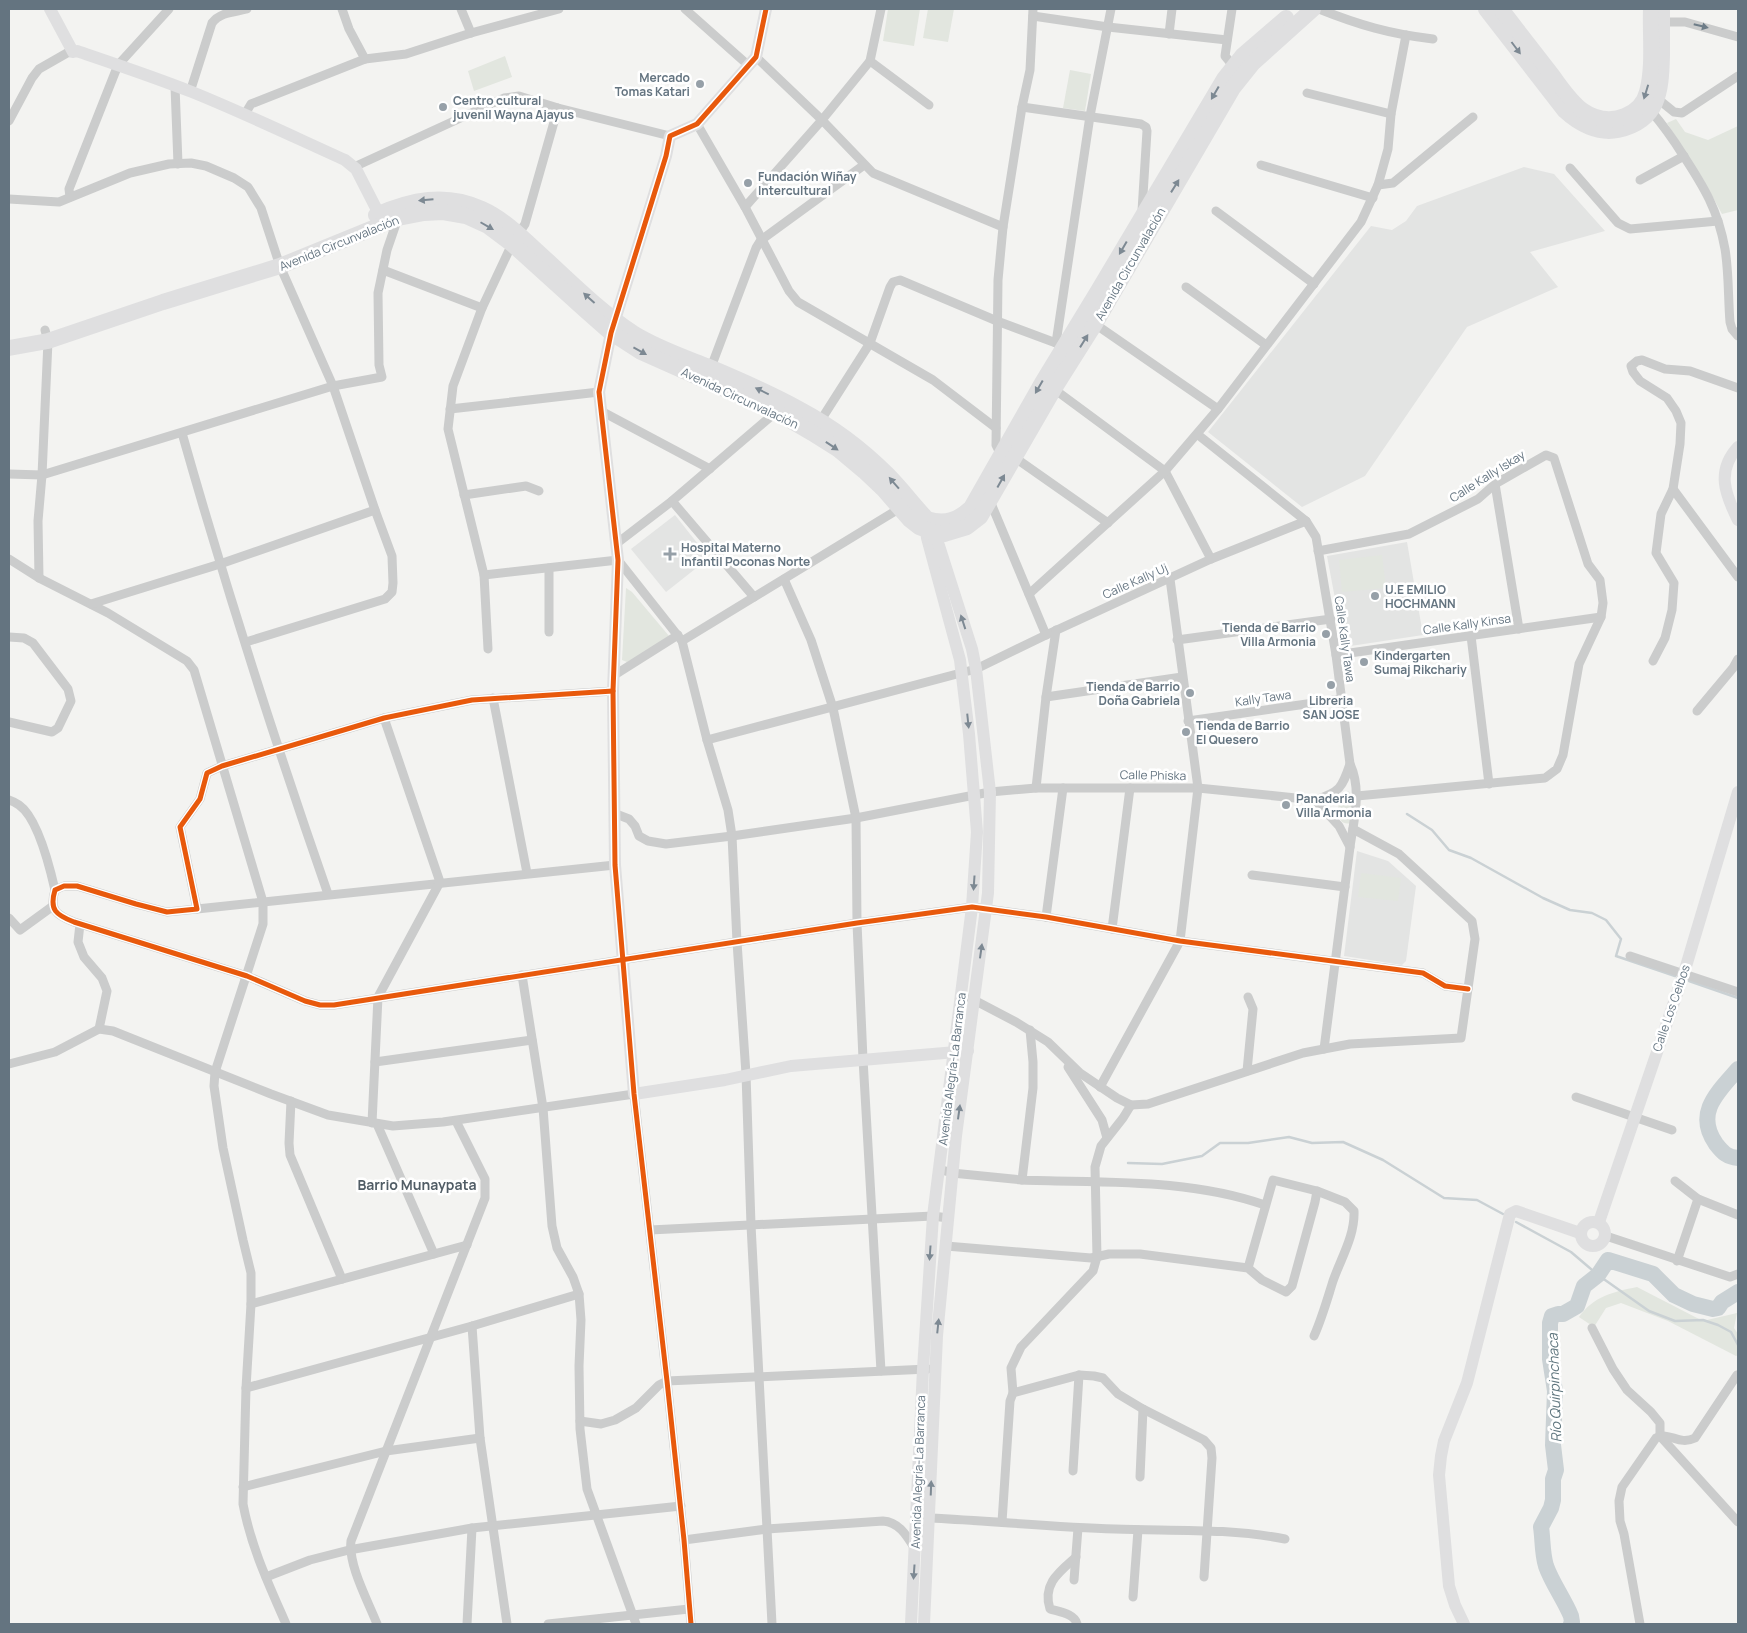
<svg xmlns="http://www.w3.org/2000/svg" width="1747" height="1633" font-family="Manrope,sans-serif">
<rect width="100%" height="100%" fill="#f3f3f1"/>
<g fill="#e3e4e3">
<path d="M1524 167 1554 174 1605 231 1530 252 1558 287 1467 327 1365 476 1302 507 1208 432 1371 226 1392 230 1406 221 1417 206Z"/>
<path d="M675 515 709 558 666 592 631 549Z"/>
<path d="M1407 542 1423 635 1344 647 1327 556Z"/>
<path d="M1357 851 1388 861 1416 886 1406 961 1402 965 1344 956Z"/>
</g>
<g fill="#e2e6df">
<path d="M888 9H920L914 46 883 41Z"/>
<path d="M928 9H954L948 42 923 38Z"/>
<path d="M505 56 512 77 474 91 468 71Z"/>
<path d="M1070 70 1091 74 1085 111 1063 108Z"/>
<path d="M1676 119 1685 132 1708 140 1738 126V210L1722 214 1703 179 1667 123Z"/>
<path d="M1382 555 1386 588 1342 592 1339 560Z"/>
<path d="M626 588 632 592 669 636 665 641 627 662 622 660Z"/>
<path d="M1348 791 1352 795V823C1333 828 1335 799 1348 791Z"/>
<path d="M1361 873 1401 878 1398 901 1358 897Z"/>
<path d="M1637 1287 1699 1319 1707 1320 1737 1313 1734 1328 1738 1334V1355L1736 1356 1668 1321 1621 1303 1606 1308 1594 1327 1579 1317C1594 1296 1613 1292 1637 1287Z"/>
</g>
<g fill="none" stroke-linecap="round" stroke-linejoin="round">
<g stroke="#cad1d4" stroke-width="2.5">
<path d="M1407 814 1432 830 1449 850 1471 858 1543 898 1570 910 1592 913 1606 920 1621 939 1616 956 1675 976"/>
<path d="M1689 981 1738 998"/>
<path d="M1128 1163 1162 1164 1202 1156 1220 1143H1248L1289 1137 1312 1143 1343 1142 1383 1160 1444 1198 1477 1200 1503 1214"/>
<path d="M1516 1222 1571 1252 1598 1275 1649 1311 1675 1321 1703 1320 1718 1325 1731 1332 1738 1345"/>
</g>
<g stroke="#cad1d4" stroke-width="16">
<path d="M1738 1069C1718 1092 1694 1113 1716 1144 1723 1153 1727 1157 1738 1158"/>
<path d="M1571 1624 1572 1622 1571 1616C1564 1599 1552 1583 1546 1566 1542 1553 1543 1540 1541 1527L1551 1508 1553 1500V1479L1556 1470 1553 1445 1555 1391 1550 1359V1323L1552 1316 1558 1314H1563L1577 1306 1584 1286 1598 1275 1608 1260 1653 1274 1674 1295 1693 1304 1713 1309 1718 1308 1722 1302 1738 1292"/>
</g>
<g stroke="#cbcccc" stroke-width="9">
<path d="M342 9 349 29 365 59"/>
<path d="M461 9 471 33"/>
<path d="M685 9 748 65"/>
<path d="M1232 9 1225 56 1235 68"/>
<path d="M1319 9C1359 25 1390 34 1433 39"/>
<path d="M1033 16 1108 27 1227 40"/>
<path d="M1658 22H1685L1738 37"/>
<path d="M1169 34 1172 9"/>
<path d="M756 57 822 120 873 173 1003 227"/>
<path d="M870 61 929 105"/>
<path d="M175 86 178 164"/>
<path d="M190 92 212 23C220 12 235 12 247 9"/>
<path d="M1307 93 1391 114"/>
<path d="M1658 99 1674 112 1682 113 1738 76"/>
<path d="M1022 107 1141 124 1146 127 1147 131 1142 211"/>
<path d="M1651 111C1663 125 1673 139 1683 155 1704 187 1718 210 1725 249 1729 273 1728 298 1730 322L1732 329 1738 336"/>
<path d="M245 114 251 104 365 59 406 54 471 33 559 9"/>
<path d="M9 121 32 78 39 69 67 53 73 52"/>
<path d="M697 124 745 207 789 291 798 302 933 380 996 428"/>
<path d="M1261 165 1373 198"/>
<path d="M354 167 504 98 519 96 558 108 670 136"/>
<path d="M1570 168 1618 223 1630 229 1718 221"/>
<path d="M1640 180 1684 156"/>
<path d="M1378 185 1393 183 1473 117"/>
<path d="M70 197 69 189 118 65 169 9"/>
<path d="M9 199 59 202 130 173 169 164 191 163 206 166 234 178 248 187 261 208 280 266 333 386 375 510 392 556 393 583 392 592 385 599 246 642"/>
<path d="M745 207 822 120 870 61 881 9"/>
<path d="M1216 211 1314 284"/>
<path d="M383 270 482 308"/>
<path d="M1186 287 1266 345"/>
<path d="M1095 324 1218 409"/>
<path d="M1056 343 1090 116 1111 9"/>
<path d="M710 370 756 248 761 240 864 165"/>
<path d="M1054 389 1165 471 1211 559"/>
<path d="M450 409 599 392"/>
<path d="M601 411 710 469"/>
<path d="M819 423 870 343 890 287 893 282 900 280 997 321 1056 343 1063 348"/>
<path d="M182 433C226 588 275 742 328 894"/>
<path d="M1197 434 1306 521 1316 537 1336 655 1350 764C1362 790 1354 819 1350 847"/>
<path d="M1001 455 996 445 998 280 1003 227 1022 107 1030 70 1033 9"/>
<path d="M1014 457 1108 523"/>
<path d="M9 474 42 475 333 386 382 377 379 365 378 293 387 250 398 218"/>
<path d="M1495 484 1519 629"/>
<path d="M1673 489 1738 577"/>
<path d="M464 495 526 486 539 491"/>
<path d="M990 501 1046 635"/>
<path d="M616 544 672 501"/>
<path d="M1318 551 1409 534 1478 499 1495 484 1546 455 1554 458 1588 564 1600 580 1603 603 1601 617 1579 664 1563 755 1557 769 1545 778 1357 796"/>
<path d="M9 559 39 578 108 613 187 661 194 670 263 902V924L215 1072 214 1086 223 1148 243 1240 251 1273V1304L246 1388 243 1504C251 1547 269 1585 286 1624"/>
<path d="M484 575 618 560 682 641 707 740 728 810 732 836 737 942 746 1074 751 1225 772 1624"/>
<path d="M39 578 38 521 42 475 48 341 45 330"/>
<path d="M784 579 811 640 833 708 856 818 857 923 863 1059 881 1371"/>
<path d="M1029 594 1165 471 1218 409 1361 222 1378 185 1388 149 1391 114 1406 35"/>
<path d="M754 597 672 501 776 412"/>
<path d="M91 604 220 564 375 510"/>
<path d="M549 632V568"/>
<path d="M1471 636 1489 784"/>
<path d="M9 637 24 638 33 643 68 689 71 701 58 728 52 732 9 722"/>
<path d="M1177 640 1331 619"/>
<path d="M682 641 902 507"/>
<path d="M488 649 484 575 448 429 453 386 482 308 512 244 525 224 558 108"/>
<path d="M1336 655 1601 617"/>
<path d="M1653 661 1665 638 1672 610 1674 583 1656 553 1661 514 1673 489 1680 444 1681 423 1676 411 1667 398 1640 381 1633 372 1631 366 1637 361 1642 360 1665 369 1690 371 1738 388"/>
<path d="M613 676 678 635"/>
<path d="M613 691 472 700 384 718 222 766 207 773 200 799 180 827 197 909 167 912 136 904 77 886H64L55 890C49 910 56 915 74 922L247 976 305 1001 320 1005H334L857 923 972 907 1046 917 1180 941 1423 973 1445 986 1468 989"/>
<path d="M1046 697 1182 677"/>
<path d="M493 698 527 873"/>
<path d="M1697 711 1733 668 1738 659"/>
<path d="M1188 721 1341 699"/>
<path d="M707 740 976 669 1046 635 1211 559 1306 521"/>
<path d="M1036 788 1046 697 1056 630"/>
<path d="M9 800C12 801 16 803 19 805 38 818 50 868 55 890"/>
<path d="M1315 800 1339 826 1350 847 1324 1049"/>
<path d="M616 814 629 819 635 826 639 836 648 841 666 844 732 836 856 818 990 792 1036 788H1198L1315 800C1340 792 1342 788 1350 764"/>
<path d="M1252 875 1345 887"/>
<path d="M197 909 615 865"/>
<path d="M1046 917 1063 788"/>
<path d="M9 918 20 930 53 906"/>
<path d="M80 924 78 942 84 957 102 978 107 991 99 1029"/>
<path d="M1112 929 1130 788"/>
<path d="M1630 956 1738 992"/>
<path d="M522 975 543 1108 552 1226 557 1248 573 1277 579 1294 581 1320 579 1366 580 1429 587 1489 636 1624"/>
<path d="M969 998 974 1000 1016 1022 1048 1042 1080 1073 1117 1098 1131 1105 1148 1104 1303 1053 1350 1044 1461 1038 1475 939 1472 921 1399 854 1353 829"/>
<path d="M1030 1030 1033 1062V1088L1022 1180C1103 1183 1188 1178 1265 1205"/>
<path d="M375 1062 532 1040"/>
<path d="M9 1064 55 1052 99 1029 113 1031 271 1094 328 1115 393 1126 443 1122 634 1094 667 1381 684 1540 691 1624"/>
<path d="M1068 1067 1102 1120 1107 1138"/>
<path d="M1247 1071 1253 1009 1248 997"/>
<path d="M1100 1087 1180 941 1198 788 1170 579"/>
<path d="M1576 1097 1672 1130"/>
<path d="M291 1101 289 1143 290 1155 342 1279"/>
<path d="M372 1123 378 997 440 882 384 718"/>
<path d="M377 1124 434 1254"/>
<path d="M939 1169 952 1173 1022 1180"/>
<path d="M1675 1181 1698 1199 1738 1215"/>
<path d="M650 1230 933 1216 948 1218"/>
<path d="M1606 1236 1730 1277 1738 1274"/>
<path d="M946 1246 1091 1258 1109 1254H1140L1248 1268 1262 1280 1286 1292 1292 1286 1315 1202 1317 1191 1345 1202 1354 1211C1355 1236 1341 1258 1333 1281 1327 1300 1322 1318 1314 1336"/>
<path d="M1677 1261 1698 1199"/>
<path d="M1248 1268 1273 1180 1317 1191"/>
<path d="M251 1304 467 1245"/>
<path d="M472 1326 480 1438 507 1624"/>
<path d="M1592 1328 1613 1369 1627 1390 1651 1412 1660 1423V1436L1738 1522"/>
<path d="M246 1388 472 1326 579 1294"/>
<path d="M1013 1393 1011 1368 1021 1347 1093 1271 1097 1257 1095 1167 1101 1146 1123 1118 1131 1105"/>
<path d="M580 1421 601 1424 615 1420 636 1408 659 1385 667 1381 928 1369"/>
<path d="M1073 1471 1079 1375"/>
<path d="M1140 1477 1143 1409"/>
<path d="M243 1487 386 1451 480 1438"/>
<path d="M930 1518C992 1521 1053 1527 1115 1529 1172 1531 1229 1528 1285 1539"/>
<path d="M1002 1522 1010 1401 1013 1393 1079 1375 1094 1376 1103 1378 1118 1394 1143 1409 1204 1440 1211 1448 1212 1458 1204 1577"/>
<path d="M684 1540 767 1529 883 1521C899 1522 907 1536 915 1549"/>
<path d="M1076 1557C1059 1572 1042 1584 1050 1609 1060 1612 1075 1614 1077 1624"/>
<path d="M266 1577 310 1560 349 1550 472 1528 681 1506"/>
<path d="M1074 1580 1078 1528"/>
<path d="M1133 1597 1138 1530"/>
<path d="M377 1624C368 1601 348 1565 351 1541L485 1198V1179L456 1121"/>
<path d="M467 1624 472 1528"/>
<path d="M548 1624 689 1609"/>
<path d="M1640 1624 1624 1534 1620 1521 1619 1501 1622 1487 1656 1438C1670 1431 1678 1446 1695 1438L1737 1375 1738 1376"/>
</g>
<g stroke="#dfdfe0" stroke-width="12">
<path d="M50 9 73 52 77 51C115 64 154 77 192 92 244 113 294 137 345 160L356 169 379 214"/>
<path d="M766 9 756 57 697 124 670 136 666 156 611 333 599 392 618 560 613 691 615 865 634 1094 725 1080 791 1066 968 1051"/>
<path d="M1738 447C1716 471 1725 494 1738 520"/>
<circle cx="1593" cy="1234" r="12"/>
<path d="M1599 1222 1684 973 1738 792"/>
<path d="M911 1624 923 1369 933 1216 972 907 977 832 969 734 960 660 927 538 926 530 927 523"/>
<path d="M924 1624 937 1336 956 1136 988 893 990 792 976 669 972 649 935 533 936 525"/>
<path d="M1464 1624 1455 1605 1449 1586 1439 1475 1441 1456 1444 1441 1467 1383 1510 1214 1516 1211 1580 1233"/>
</g>
<g stroke="#dfdfe0" stroke-width="16">
<path d="M1486 9 1565 111C1579 124 1598 134 1618 130 1659 121 1661 92 1662 55 1662 40 1662 24 1662 9"/>
<path d="M1501 9C1518 31 1535 53 1552 75 1561 87 1570 101 1582 110 1595 119 1610 122 1625 116 1635 112 1644 104 1647 92 1654 66 1650 36 1651 9"/>
<path d="M376 215C411 200 445 192 482 209 502 218 519 234 536 250 567 278 598 310 633 333 657 348 684 357 709 367 740 380 770 393 799 409 831 426 861 448 887 474 901 488 913 504 927 519 945 525 958 520 971 508L1042 383 1098 291 1224 79 1243 55 1286 18"/>
<path d="M9 348 48 341 163 302 280 266 398 218 424 213 443 212 466 216 488 226 512 244 585 310 611 333 624 341 641 352 776 412 812 433 839 450 864 471 884 490 910 520 919 527 935 533 944 534 967 527 980 517 1054 389 1095 324 1233 88 1253 63 1313 9"/>
</g>
<defs>
<g id="cycleway">
<path d="M613 691 472 700 384 718 222 766 207 773 200 799 180 827 197 909 167 912 136 904 77 886H64L55 890C49 910 56 915 74 922L247 976 305 1001 320 1005H334L857 923 972 907 1046 917 1180 941 1423 973 1445 986 1468 989"/>
<path d="M691 1624 684 1540 667 1381 634 1094 615 865 613 691 618 560 599 392 611 333 666 156 670 136 697 124 756 57 766 9"/>
</g>
</defs>
<use href="#cycleway" stroke="#fff" stroke-width="8"/>
<use href="#cycleway" stroke="#e8590c" stroke-width="5"/>
</g>
<defs><path id="oneway-solid" d="M-6-.8H1V-3.2L6.5 0L1 3.2V.8H-6Z" transform="scale(1.25)"/></defs>
<use fill="#6e7d88" href="#oneway-solid" transform="translate(1701 26) rotate(14)"/>
<g fill="#7d8993">
<use href="#oneway-solid" transform="translate(1516 48) rotate(53)"/>
<use href="#oneway-solid" transform="translate(1646 92) rotate(107)"/>
<use href="#oneway-solid" transform="translate(1215 93) rotate(120)"/>
<use href="#oneway-solid" transform="translate(1175 186) rotate(-58)"/>
<use href="#oneway-solid" transform="translate(426 200) rotate(175)"/>
<use href="#oneway-solid" transform="translate(487 226) rotate(30)"/>
<use href="#oneway-solid" transform="translate(1123 248) rotate(120)"/>
<use href="#oneway-solid" transform="translate(589 298) rotate(-138)"/>
<use href="#oneway-solid" transform="translate(1084 341) rotate(-58)"/>
<use href="#oneway-solid" transform="translate(640 351) rotate(29)"/>
<use href="#oneway-solid" transform="translate(1039 387) rotate(120)"/>
<use href="#oneway-solid" transform="translate(762 391) rotate(-154)"/>
<use href="#oneway-solid" transform="translate(832 446) rotate(34)"/>
<use href="#oneway-solid" transform="translate(1001 481) rotate(-61)"/>
<use href="#oneway-solid" transform="translate(894 483) rotate(-131)"/>
<use href="#oneway-solid" transform="translate(963 622) rotate(-108)"/>
<use href="#oneway-solid" transform="translate(968 721) rotate(84)"/>
<use href="#oneway-solid" transform="translate(974 883) rotate(94)"/>
<use href="#oneway-solid" transform="translate(981 951) rotate(-82)"/>
<use href="#oneway-solid" transform="translate(959 1112) rotate(-82)"/>
<use href="#oneway-solid" transform="translate(930 1253) rotate(94)"/>
<use href="#oneway-solid" transform="translate(938 1326) rotate(-84)"/>
<use href="#oneway-solid" transform="translate(931 1488) rotate(-88)"/>
<use href="#oneway-solid" transform="translate(914 1572) rotate(94)"/>
</g>
<g fill="#96a0a8" stroke="#fff" stroke-width="2">
<circle cx="700" cy="84" r="5"/>
<circle cx="443" cy="107" r="5"/>
<circle cx="748" cy="183" r="5"/>
<path d="M667.5 546.5h5v5h5v5h-5v5h-5v-5h-5v-5h5z"/>
<circle cx="1375" cy="596" r="5"/>
<circle cx="1326" cy="634" r="5"/>
<circle cx="1364" cy="662" r="5"/>
<circle cx="1331" cy="685" r="5"/>
<circle cx="1190" cy="693" r="5"/>
<circle cx="1186" cy="732" r="5"/>
<circle cx="1286" cy="805" r="5"/>
</g>
<g text-anchor="middle" dominant-baseline="central" stroke-width="5" stroke-linejoin="round" paint-order="stroke">
<g font-size="12" font-weight="bold" fill="#647480" stroke="#fff" text-anchor="start">
<text x="690" y="77" text-anchor="end">Mercado<tspan x="690" dy="14">Tomas Katari</tspan></text>
<text x="453" y="100">Centro cultural<tspan x="453" dy="14">juvenil Wayna Ajayus</tspan></text>
<text x="758" y="176">Fundación Wiñay<tspan x="758" dy="14">Intercultural</tspan></text>
<text x="681" y="547">Hospital Materno<tspan x="681" dy="14">Infantil Poconas Norte</tspan></text>
<text x="1385" y="589">U.E EMILIO<tspan x="1385" dy="14">HOCHMANN</tspan></text>
<text x="1316" y="627" text-anchor="end">Tienda de Barrio<tspan x="1316" dy="14">Villa Armonia</tspan></text>
<text x="1374" y="655">Kindergarten<tspan x="1374" dy="14">Sumaj Rikchariy</tspan></text>
<text x="1180" y="686" text-anchor="end">Tienda de Barrio<tspan x="1180" dy="14">Doña Gabriela</tspan></text>
<text x="1331" y="700" text-anchor="middle">Libreria<tspan x="1331" dy="14">SAN JOSE</tspan></text>
<text x="1196" y="725">Tienda de Barrio<tspan x="1196" dy="14">El Quesero</tspan></text>
<text x="1296" y="798">Panaderia<tspan x="1296" dy="14">Villa Armonia</tspan></text>
</g>
<g font-size="12" fill="#647480" stroke="#fff">
<text transform="translate(339 243) rotate(-22)">Avenida Circunvalación</text>
<text transform="translate(1130 264) rotate(-60)">Avenida Circunvalación</text>
<text transform="translate(740 398) rotate(25)">Avenida Circunvalación</text>
<text transform="translate(1487 476) rotate(-32)">Calle Kally Iskay</text>
<text transform="translate(1135 581) rotate(-24)">Calle Kally Uj</text>
<text transform="translate(1467 624) rotate(-8)">Calle Kally Kinsa</text>
<text transform="translate(1345 639) rotate(82)">Calle Kally Tawa</text>
<text transform="translate(1263 698) rotate(-8)">Kally Tawa</text>
<text transform="translate(1153 775) rotate(1)">Calle Phiska</text>
<text transform="translate(1671 1008) rotate(-71)">Calle Los Ceibos</text>
<text transform="translate(952 1069) rotate(-83)">Avenida Alegría-La Barranca</text>
<text transform="translate(918 1472) rotate(-88)">Avenida Alegría-La Barranca</text>
</g>
<g font-size="14" font-weight="bold" fill="#515d66" stroke="#fff">
<text x="417" y="1184">Barrio Munaypata</text>
</g>
<g font-size="14" font-style="italic" fill="#5f767e" stroke="#fff">
<text transform="translate(1554 1388) rotate(-92)">Río Quirpinchaca</text>
</g>
</g>
<rect width="1747" height="1633" fill="none" stroke="#647480" stroke-width="20"/>
</svg>
